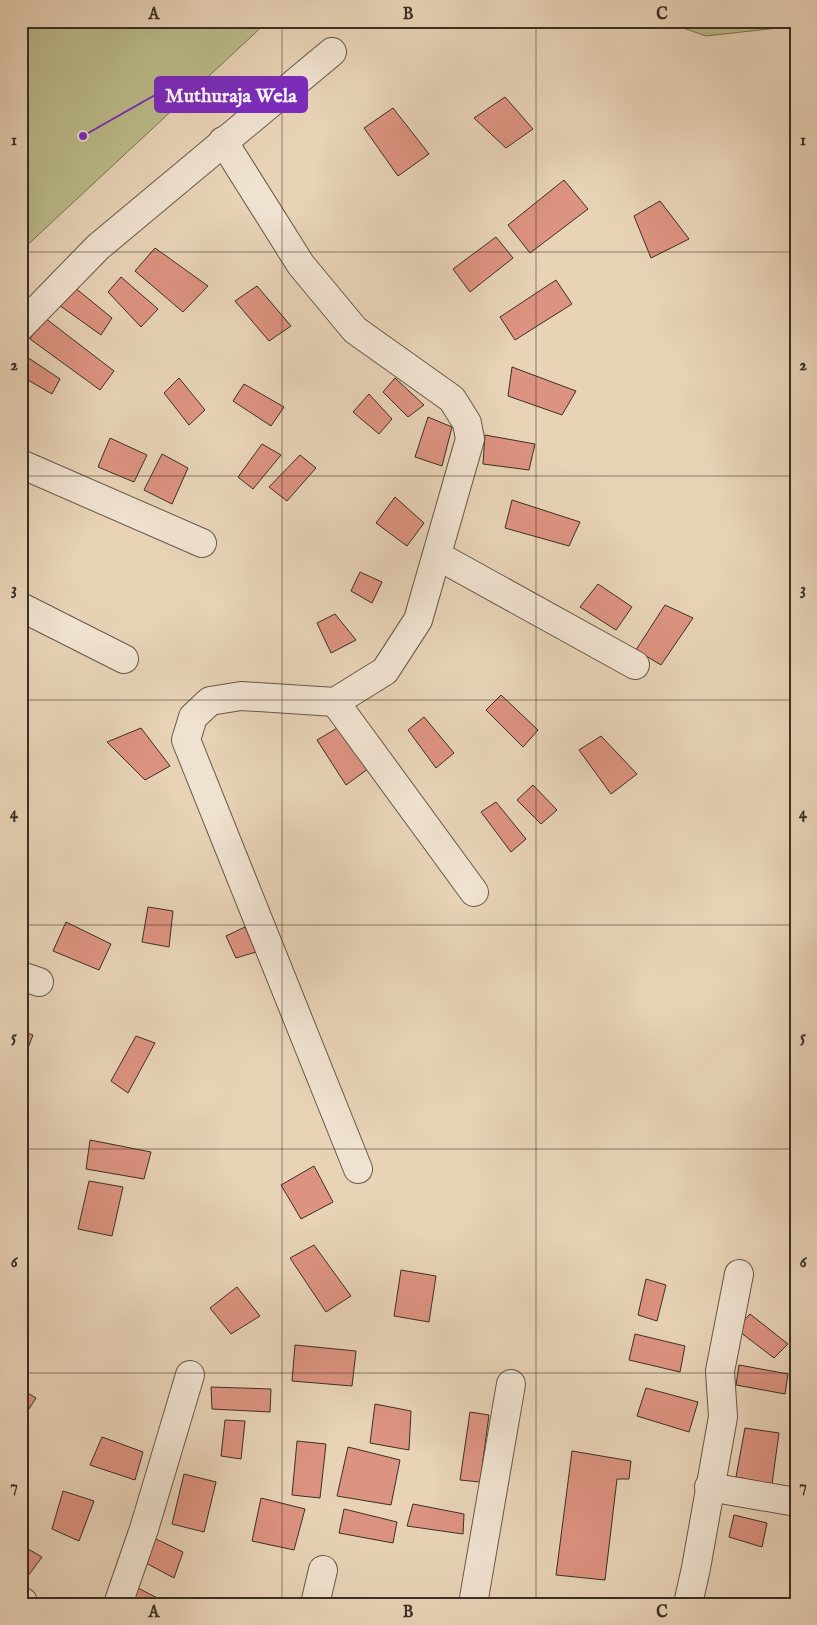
<svg xmlns="http://www.w3.org/2000/svg" width="817" height="1625" font-family="'IM FELL English',serif">
<rect width="100%" height="100%" fill="#e8d3b7"/>
<filter id="stains"><feTurbulence type="fractalNoise" baseFrequency=".004" numOctaves="4"/><feColorMatrix values="0 0 0 0 .2 0 0 0 0 .09 0 0 0 0 .02 0 0 0 .5 -.17"/></filter>
<radialGradient id="worn" r=".72"><stop offset=".6" stop-color="#630" stop-opacity="0"/><stop offset="1" stop-color="#630" stop-opacity=".3"/></radialGradient>
<g fill="#bbbb8a" stroke="#7b7557">
<path d="M21 21H268L21 251Z"/>
<path d="M663 21H796V26L706 36Z"/>
</g>
<g fill="#dd9381" stroke="#3b2f24">
<path d="M505 97 533 129 506 148 474 118Z"/>
<path d="M393 108 429 154 398 176 364 128Z"/>
<path d="M564 180 588 209 530 253 508 225Z"/>
<path d="M660 201 689 239 651 258 634 216Z"/>
<path d="M496 237 513 258 470 292 453 269Z"/>
<path d="M155 248 208 286 183 312 135 271Z"/>
<path d="M121 277 158 309 141 327 108 292Z"/>
<path d="M556 280 572 304 515 340 500 317Z"/>
<path d="M257 286 291 326 269 341 235 301Z"/>
<path d="M74 287 112 318 101 335 59 305Z"/>
<path d="M45 318 114 371 100 390 30 339Z"/>
<path d="M21 353 60 379 52 394 21 376Z"/>
<path d="M512 367 576 391 562 415 508 396Z"/>
<path d="M179 378 205 410 189 425 164 393Z"/>
<path d="M395 378 424 405 408 417 383 392Z"/>
<path d="M244 384 284 407 271 426 233 401Z"/>
<path d="M369 394 392 419 379 434 353 412Z"/>
<path d="M428 417 452 427 442 466 415 457Z"/>
<path d="M485 435 535 444 529 470 483 464Z"/>
<path d="M110 438 147 455 134 482 98 467Z"/>
<path d="M262 444 281 455 253 489 238 477Z"/>
<path d="M162 454 188 468 172 504 144 490Z"/>
<path d="M300 455 316 468 287 501 269 487Z"/>
<path d="M395 497 424 523 407 546 376 523Z"/>
<path d="M512 500 580 522 569 546 505 528Z"/>
<path d="M360 572 382 582 372 603 351 591Z"/>
<path d="M598 584 632 607 616 630 580 607Z"/>
<path d="M665 605 693 618 661 665 636 650Z"/>
<path d="M335 614 356 640 331 653 317 623Z"/>
<path d="M501 695 538 730 523 747 486 710Z"/>
<path d="M424 717 454 753 436 768 408 730Z"/>
<path d="M339 727 372 766 346 785 317 740Z"/>
<path d="M141 728 170 766 145 780 107 742Z"/>
<path d="M601 736 637 774 611 794 579 750Z"/>
<path d="M533 785 557 810 541 824 517 800Z"/>
<path d="M496 802 526 839 511 852 481 812Z"/>
<path d="M148 907 173 911 169 947 142 942Z"/>
<path d="M66 922 111 944 99 970 53 951Z"/>
<path d="M245 927 256 952 236 958 226 936Z"/>
<path d="M21 1031 33 1035 21 1066Z"/>
<path d="M136 1036 155 1043 128 1093 111 1081Z"/>
<path d="M90 1140 151 1152 144 1179 86 1169Z"/>
<path d="M314 1166 333 1202 301 1219 281 1185Z"/>
<path d="M89 1181 123 1187 112 1236 78 1229Z"/>
<path d="M314 1245 351 1296 326 1312 290 1258Z"/>
<path d="M401 1270 436 1276 429 1322 394 1316Z"/>
<path d="M646 1279 666 1285 657 1321 638 1315Z"/>
<path d="M237 1287 260 1316 231 1334 210 1308Z"/>
<path d="M750 1314 788 1344 774 1358 736 1329Z"/>
<path d="M635 1334 685 1346 680 1372 629 1360Z"/>
<path d="M295 1345 356 1351 352 1386 292 1381Z"/>
<path d="M739 1365 788 1374 785 1394 736 1385Z"/>
<path d="M211 1387 271 1389 270 1412 212 1409Z"/>
<path d="M646 1388 698 1402 689 1432 637 1416Z"/>
<path d="M21 1389 36 1398 21 1421Z"/>
<path d="M375 1404 411 1411 409 1450 370 1443Z"/>
<path d="M470 1412 489 1415 480 1482 460 1480Z"/>
<path d="M225 1420 245 1421 241 1459 221 1456Z"/>
<path d="M745 1428 779 1433 772 1484 736 1477Z"/>
<path d="M102 1437 143 1452 135 1480 90 1465Z"/>
<path d="M297 1441 326 1444 320 1498 292 1495Z"/>
<path d="M348 1447 400 1460 391 1505 337 1496Z"/>
<path d="M572 1451 631 1461 629 1479H617L605 1580 556 1575Z"/>
<path d="M184 1474 216 1482 204 1532 172 1524Z"/>
<path d="M63 1491 94 1501 79 1541 52 1529Z"/>
<path d="M21 1493 27 1495 21 1511Z"/>
<path d="M261 1498 305 1509 294 1550 252 1541Z"/>
<path d="M413 1504 464 1514 463 1534 407 1526Z"/>
<path d="M344 1509 397 1522 393 1543 339 1533Z"/>
<path d="M734 1515 767 1523 762 1547 729 1537Z"/>
<path d="M154 1538 183 1552 174 1578 142 1561Z"/>
<path d="M21 1545 42 1557 22 1584H21Z"/>
<path d="M138 1588 169 1604H129Z"/>
</g>
<g fill="none" stroke-linecap="round" stroke-linejoin="round">
<defs>
<g id="minor">
<path d="M223 141 301 265 355 330 452 399 467 423 470 439 418 620 385 671 335 702 241 696 210 701 193 717 186 740 358 1169"/>
<path d="M21 326 98 247 332 52"/>
<path d="M21 464 202 543"/>
<path d="M438 556 635 665"/>
<path d="M21 607 124 659"/>
<path d="M335 702 474 892"/>
<path d="M21 976 39 982"/>
<path d="M709 1487 796 1502"/>
<path d="M22 1604 23 1602"/>
<path d="M118 1604 144 1529 190 1375"/>
<path d="M315 1604 323 1570"/>
<path d="M473 1604 511 1384"/>
<path d="M688 1604 696 1568 723 1417 720 1371 739 1274"/>
</g>
</defs>
<use href="#minor" stroke="#665849" stroke-width="30"/>
<use href="#minor" stroke="#f0e2d0" stroke-width="28"/>
</g>
<path fill="none" stroke="#3b2f24" stroke-width="1" stroke-opacity="0.55" d="M282 21V1604M536 21V1604M21 252H796M21 476H796M21 700H796M21 925H796M21 1149H796M21 1373H796"/>
<path fill="none" stroke="#7b2cbf" stroke-width="2" d="M83 136L155 95"/>
<circle fill="#7b2cbf" stroke="#f0e2d0" stroke-width="2" cx="83" cy="136" r="5"/>
<rect fill="#7b2cbf" stroke="#7b2cbf" stroke-width="2" x="155" y="77" width="152" height="35" rx="5"/>
<g font-size="20" text-anchor="middle" font-weight="bold" fill="#fff">
<text x="231" y="102">Muthuraja Wela</text>
</g>
<rect width="817" height="1625" fill="none" stroke="#e8d3b7" stroke-width="55"/>
<rect x="28" y="28" width="762" height="1570" fill="none" stroke="#3b2f24" stroke-width="2"/>
<g font-size="16" text-anchor="middle" font-weight="bold" fill="#3b2f24">
<text x="154" y="19">A</text>
<text x="408" y="19">B</text>
<text x="662" y="19">C</text>
<text x="14" y="145">1</text>
<text x="803" y="145">1</text>
<text x="14" y="370">2</text>
<text x="803" y="370">2</text>
<text x="14" y="594">3</text>
<text x="803" y="594">3</text>
<text x="14" y="818">4</text>
<text x="803" y="818">4</text>
<text x="14" y="1042">5</text>
<text x="803" y="1042">5</text>
<text x="14" y="1267">6</text>
<text x="803" y="1267">6</text>
<text x="14" y="1491">7</text>
<text x="803" y="1491">7</text>
<text x="154" y="1617">A</text>
<text x="408" y="1617">B</text>
<text x="662" y="1617">C</text>
</g>
<rect width="100%" height="100%" filter="url(#stains)"/>
<rect width="100%" height="100%" fill="url(#worn)"/>
</svg>
